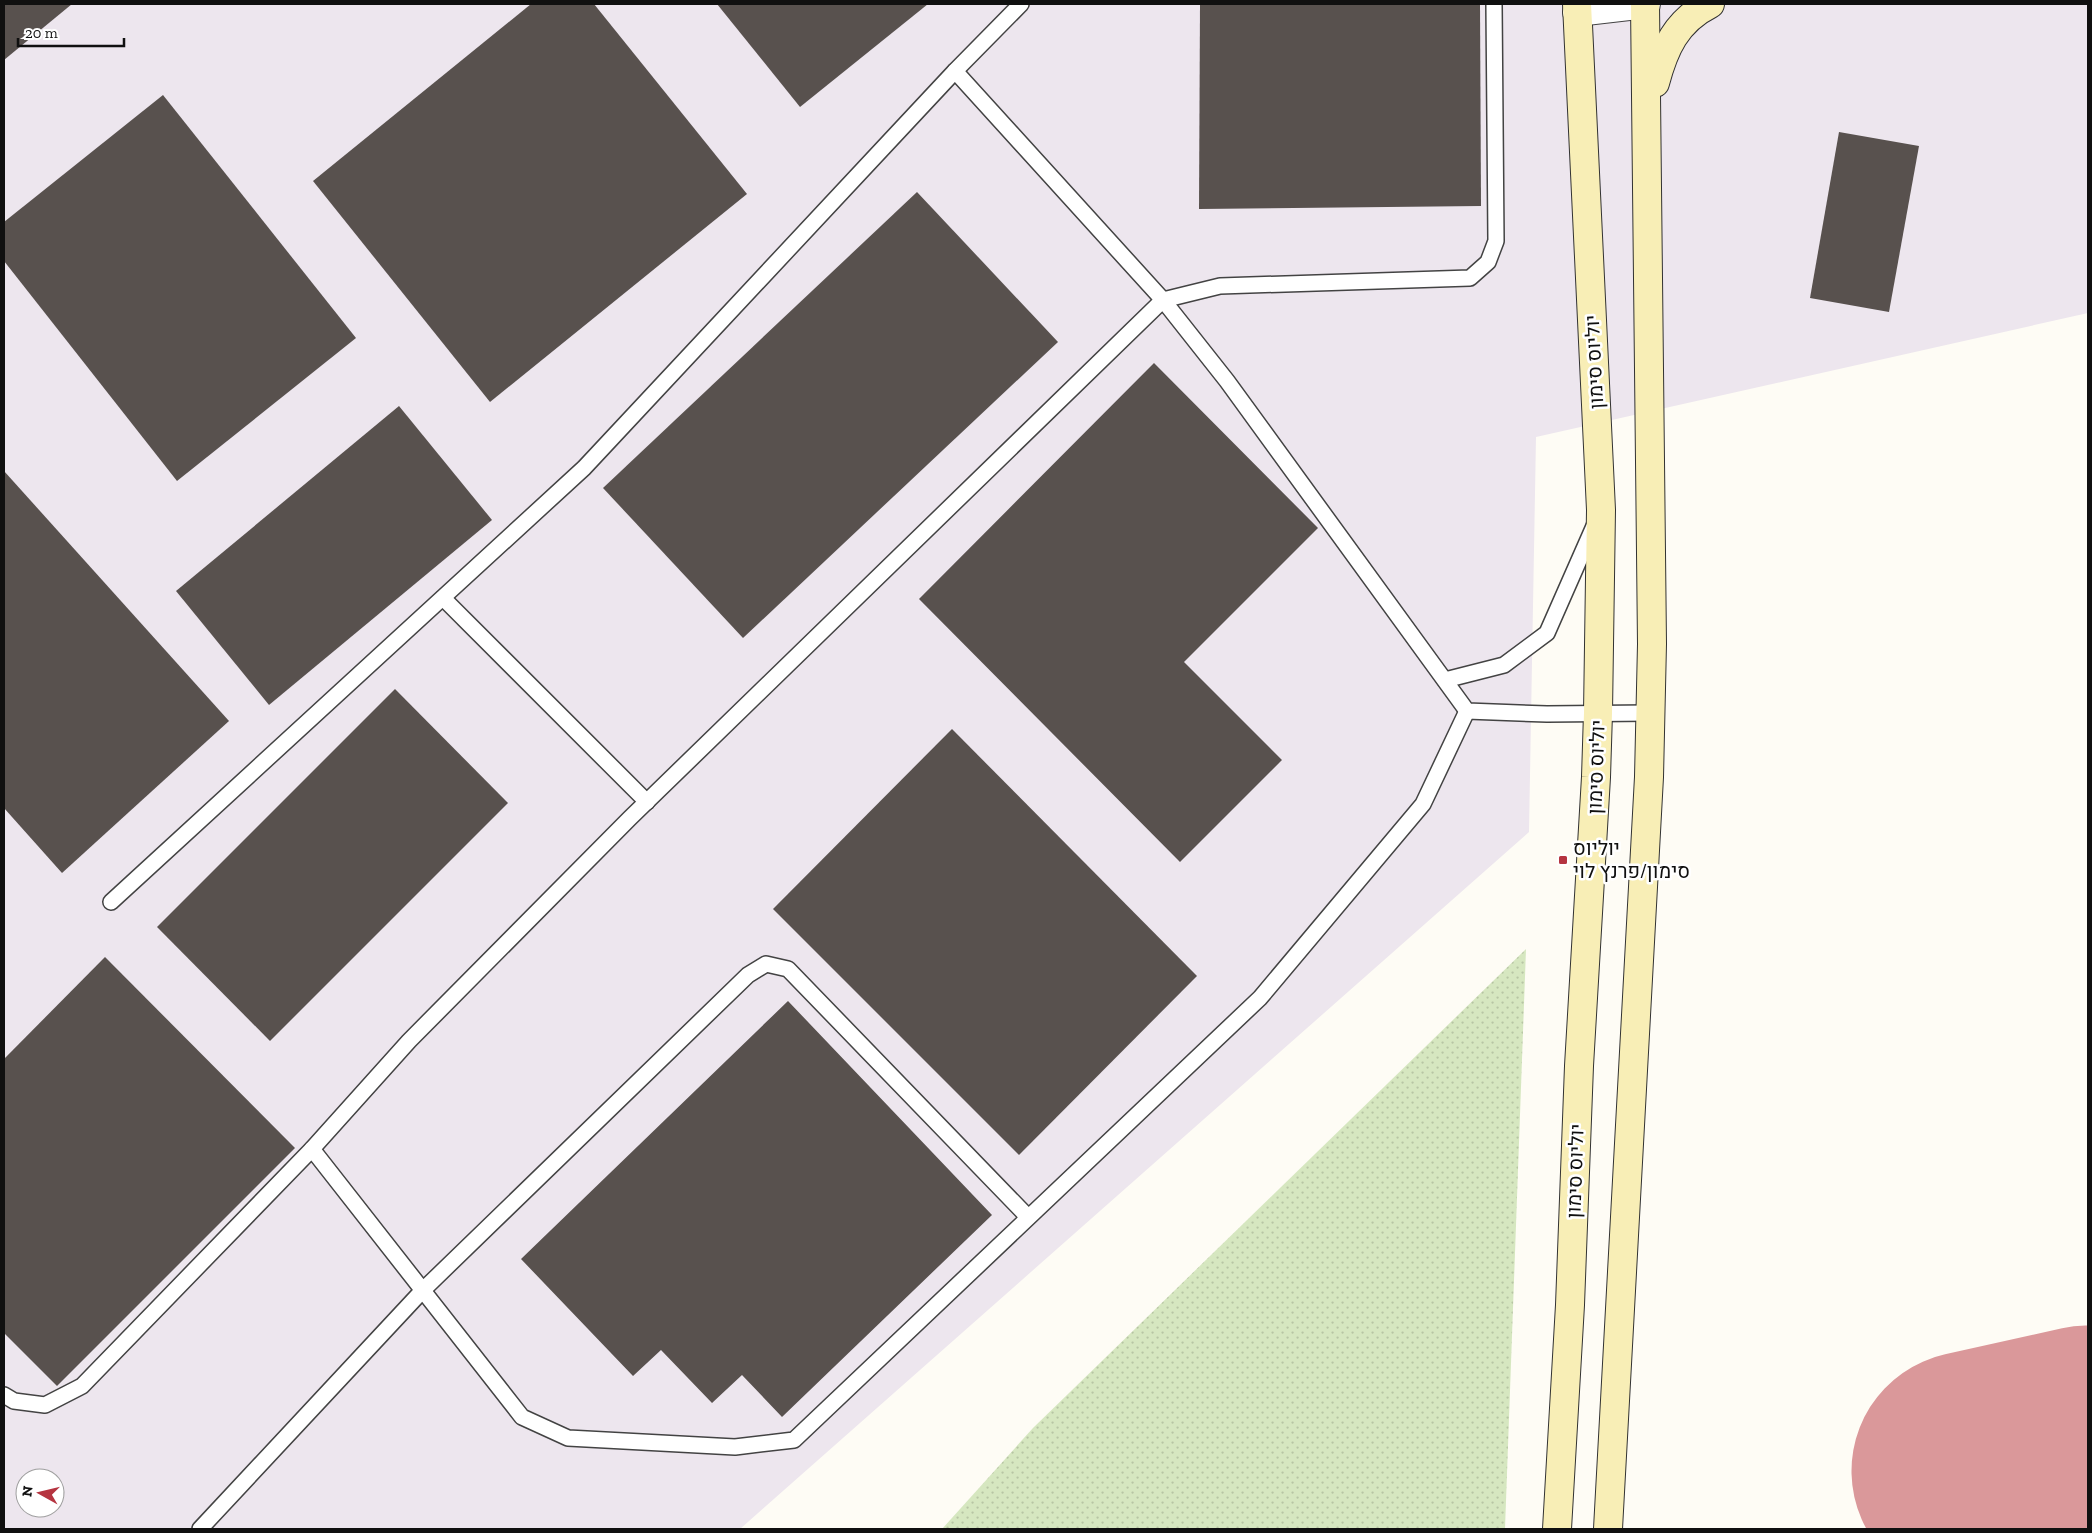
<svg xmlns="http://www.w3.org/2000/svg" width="2092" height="1533" font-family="'Zilla Slab',Heebo,serif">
<defs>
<pattern id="grass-dots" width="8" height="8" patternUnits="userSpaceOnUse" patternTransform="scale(1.25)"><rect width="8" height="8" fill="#d6e7c0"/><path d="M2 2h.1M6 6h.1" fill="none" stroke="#b7c5a4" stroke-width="1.8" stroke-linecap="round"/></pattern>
</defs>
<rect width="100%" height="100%" fill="#fefcf5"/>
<path fill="#ede6ee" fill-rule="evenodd" d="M4 4H2088V313L1536 437 1529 832 740 1529H4ZM25 1478H55V1508H25Z"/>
<path fill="url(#grass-dots)" d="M1526 949 1505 1529H942L1033 1428Z"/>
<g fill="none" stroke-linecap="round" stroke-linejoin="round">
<path stroke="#da989a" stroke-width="239" d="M1971 1471 2088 1445"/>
</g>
<g fill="#58514e">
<path d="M4 4H72L4 60Z"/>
<path d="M531 4H594L747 194 490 402 313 181Z"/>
<path d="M717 4H928L800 107Z"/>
<path d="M1200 4H1480L1481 206 1199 209Z"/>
<path d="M163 95 356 338 177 481 4 261V222Z"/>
<path d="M1839 132 1919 146 1889 312 1810 298Z"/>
<path d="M917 192 1058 342 743 638 603 488Z"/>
<path d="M1154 363 1318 528 1184 662 1282 760 1180 862 919 599Z"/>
<path d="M399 406 492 520 269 705 176 591Z"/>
<path d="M4 471 229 721 62 873 4 808Z"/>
<path d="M395 689 508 803 270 1041 157 927Z"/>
<path d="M952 729 1197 976 1019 1155 773 909Z"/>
<path d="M105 957 295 1148 57 1386 4 1333V1059Z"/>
<path d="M788 1001 992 1215 782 1417 742 1375 712 1403 661 1350 633 1376 521 1259Z"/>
</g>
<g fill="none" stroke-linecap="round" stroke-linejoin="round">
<defs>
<g id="lane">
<path d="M955 71 1021 4"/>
<path d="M443 598 647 802"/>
<path d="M1445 680 1504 665 1547 633 1595 524"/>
<path d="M111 902 584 468 955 71 1163 300 1227 381 1467 711 1547 714 1650 713"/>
<path d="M312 1149 522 1417 568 1438 735 1447 794 1440 1260 998 1423 804 1467 711"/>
<path d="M4 1395 14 1401 45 1405 82 1386 312 1149 409 1041 630 818 1163 300 1220 286 1470 278 1488 262 1496 241 1494 4"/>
<path d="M200 1529 423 1290 748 975 766 964 788 969 1028 1217"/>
</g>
<path id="street" d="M1577 12 1646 4"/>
<g id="secondary">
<path d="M1655 83C1664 49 1676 21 1710 4"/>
<path d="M1557 1529 1570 1305 1579 1066 1596 777 1598 713 1601 510 1577 4"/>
<path d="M1608 1529 1649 777 1652 644 1645 4"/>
</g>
</defs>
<use href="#lane" stroke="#434343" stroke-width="18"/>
<use href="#street" stroke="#434343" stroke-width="30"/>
<use href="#secondary" stroke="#323232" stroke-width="30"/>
<use href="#lane" stroke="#fff" stroke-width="15"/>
<use href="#street" stroke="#fff" stroke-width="28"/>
<use href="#secondary" stroke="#f8eeb6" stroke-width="28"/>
</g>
<rect fill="#b53440" stroke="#fff" stroke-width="2" x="1558" y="855" width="10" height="10" rx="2.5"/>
<g text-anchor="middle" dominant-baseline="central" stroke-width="5" stroke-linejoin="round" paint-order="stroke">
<g font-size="20" fill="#101010" stroke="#fff">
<text transform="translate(1594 362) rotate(-93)">יוליוס סימון</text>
<text transform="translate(1596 767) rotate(-88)">יוליוס סימון</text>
<text transform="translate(1575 1171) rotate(-88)">יוליוס סימון</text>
</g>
<g font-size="20" fill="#101010" stroke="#fff" text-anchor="start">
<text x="1573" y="848">יוליוס<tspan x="1573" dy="23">סימון/פרנץ לוי</tspan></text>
</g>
</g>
<rect width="2092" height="1533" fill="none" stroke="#101010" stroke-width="10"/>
<g transform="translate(40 1493) rotate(278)"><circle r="24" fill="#ffffff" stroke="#9f9f9f"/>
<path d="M0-4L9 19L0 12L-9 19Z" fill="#b53440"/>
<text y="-8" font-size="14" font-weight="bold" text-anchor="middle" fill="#101010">N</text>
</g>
<path d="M18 38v8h106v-8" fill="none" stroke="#101010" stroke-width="2.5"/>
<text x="25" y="38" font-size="15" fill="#101010" stroke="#ffffff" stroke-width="4" paint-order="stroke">20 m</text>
</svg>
